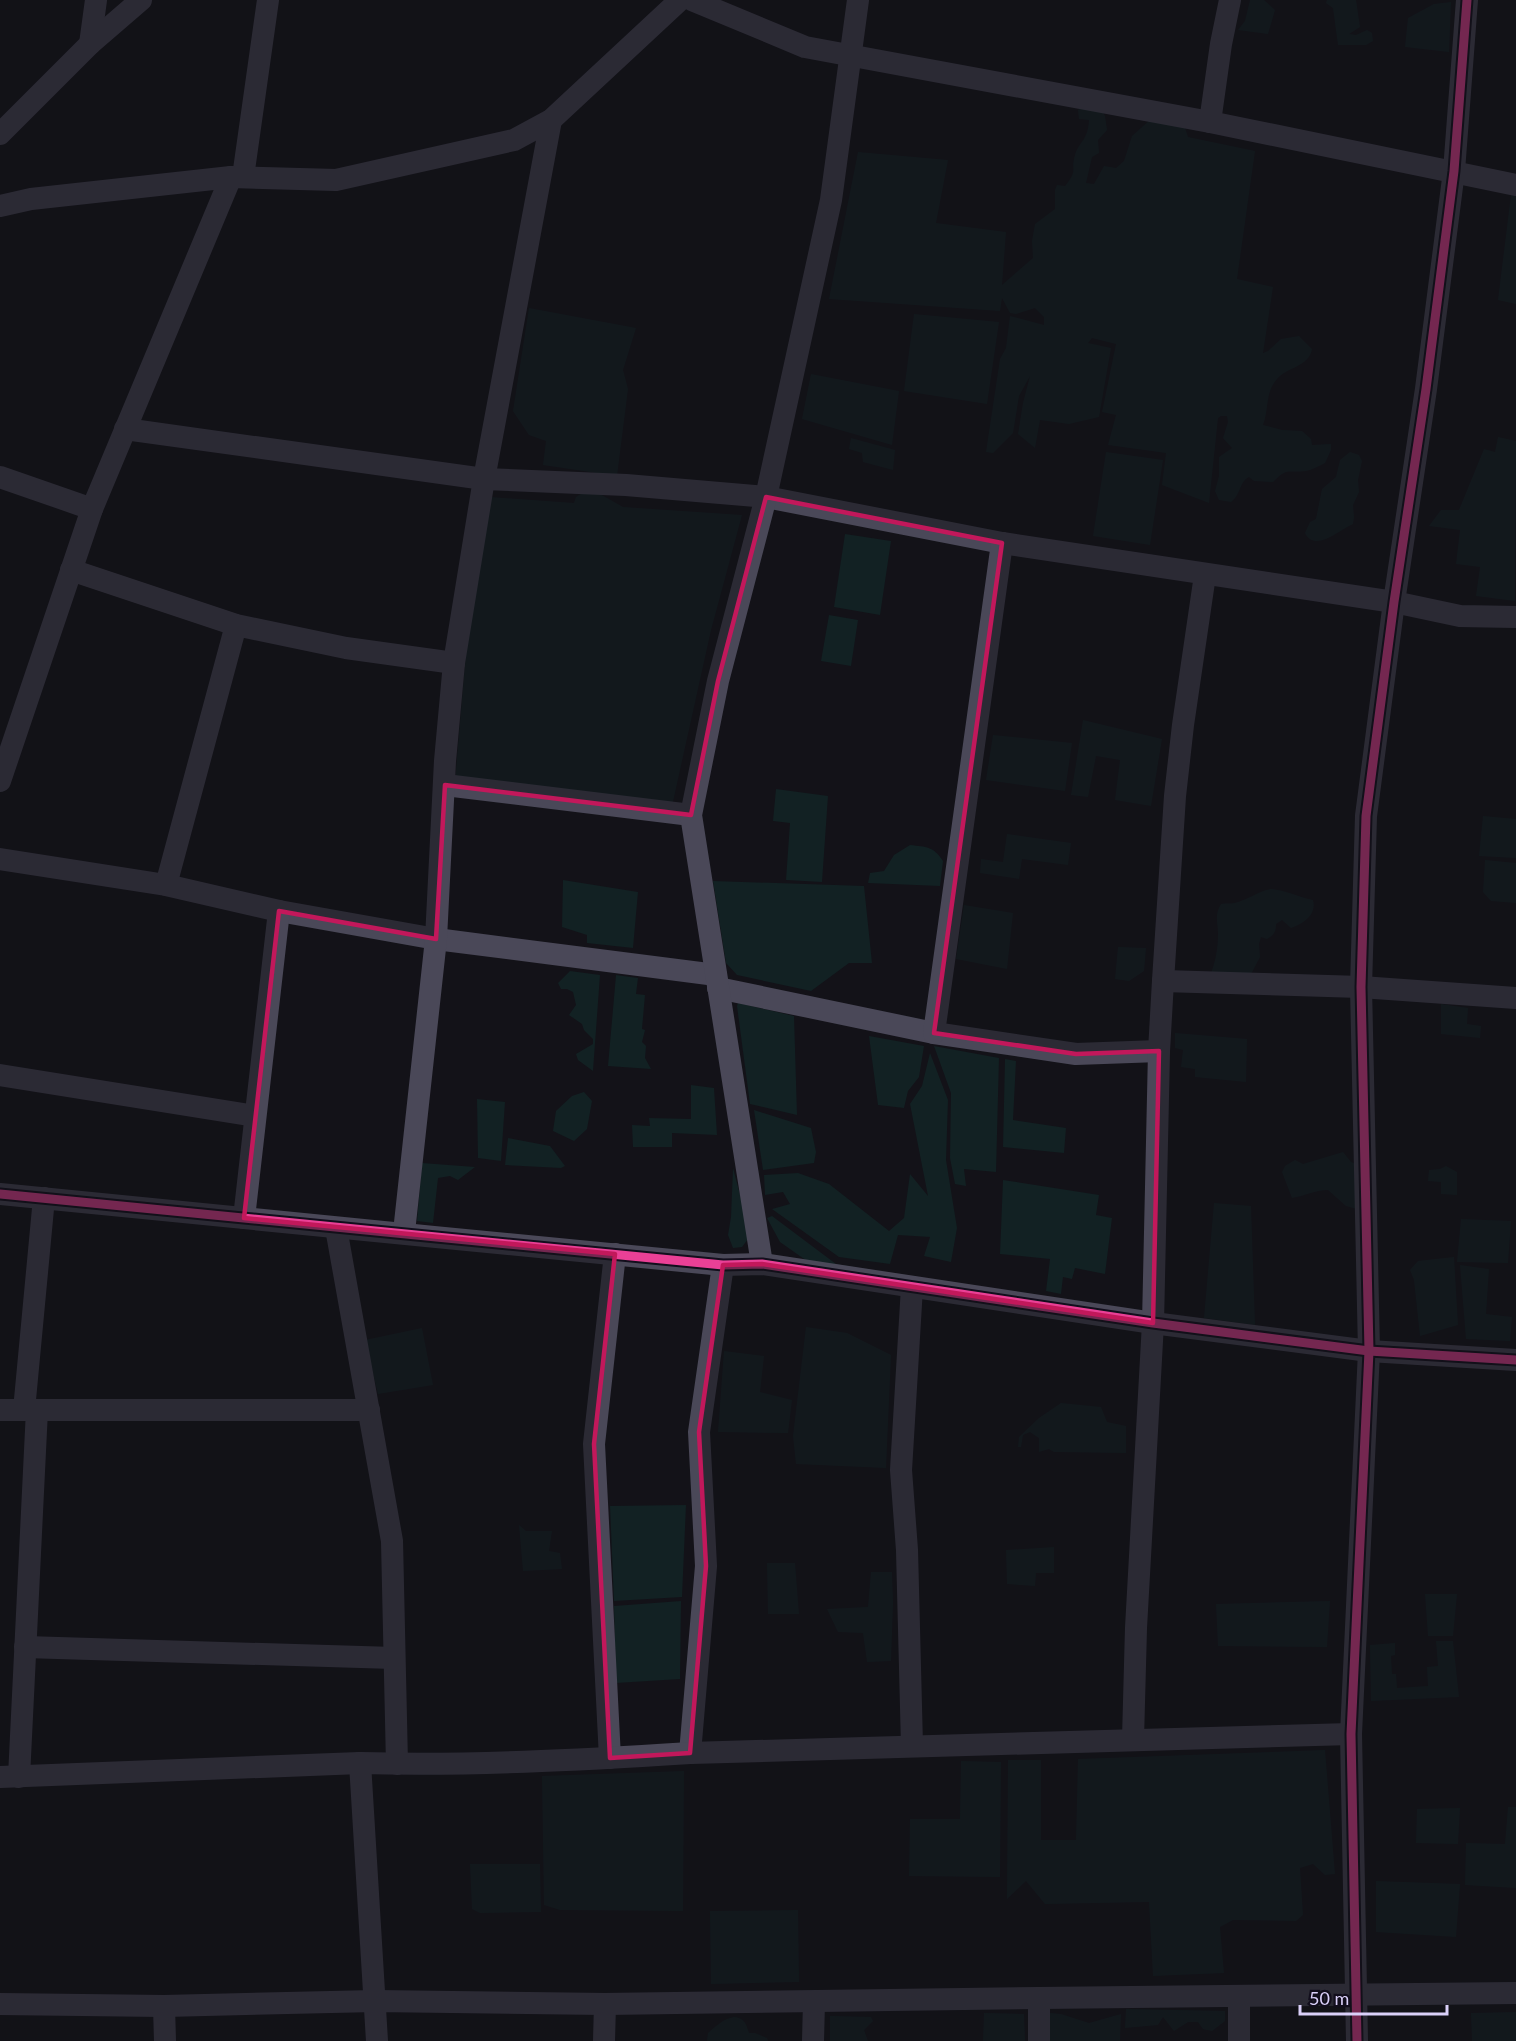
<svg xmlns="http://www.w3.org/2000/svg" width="1516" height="2041" font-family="Lato,sans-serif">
<rect width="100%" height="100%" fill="#131218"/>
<g fill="#122123">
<path d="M1250 0H1264L1275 10 1268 34 1238 30 1245 21Z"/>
<path d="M1327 0H1356L1360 27 1349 34 1356 35 1367 30 1372 33 1373 41 1366 45H1338L1333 8 1326 3Z"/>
<path d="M1451 2 1449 52 1405 47 1408 18 1434 4Z"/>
<path d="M1083 106 1102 110 1105 116 1107 130 1098 140 1099 153 1092 157 1086 183 1094 184 1104 166 1116 168 1124 161 1132 136 1150 120 1184 125 1188 137 1255 151 1237 279 1273 287 1263 353 1268 351 1281 339 1299 336 1312 349C1309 367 1287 367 1277 379 1265 392 1269 410 1263 425L1282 430 1302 431 1311 439 1312 445 1331 444V450L1325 463C1319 466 1312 470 1306 471 1288 473 1287 467 1273 482L1254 481 1249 477C1239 482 1241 495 1231 502L1219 500 1215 491 1219 476V457L1232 448 1223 438 1228 422 1227 416H1221L1218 418 1209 503 1162 485 1166 453 1108 445 1116 415 1102 412 1116 344 1092 338 1088 343 1111 348 1099 417 1069 424 1040 420 1035 448 1018 434 1023 403 1030 376 1019 396 1013 433 993 453 986 452 1000 359 1006 348 1010 316 1044 325V317L1035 308 1016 314 1010 313 1002 298 1000 311 829 299 858 152 948 160 936 223 1006 232 1002 285 1033 258 1032 241 1035 224 1055 209V190L1057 185 1065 186C1079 169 1070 171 1075 155 1079 141 1088 141 1089 120L1079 119 1078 110Z"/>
<path d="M1511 195 1516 196V304L1498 300Z"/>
<path d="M529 308 636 328 623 370 628 389 617 476 543 465 546 441 529 435 513 411Z"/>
<path d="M914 314 999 322 987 404 904 391Z"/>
<path d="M811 374 899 391 892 445 802 419Z"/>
<path d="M1498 437 1516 441 1515 601 1476 596 1480 567 1456 564 1460 530 1429 526 1441 510H1459L1484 449 1495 452Z"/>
<path d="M851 438 895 450 893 470 863 462 862 453 849 449Z"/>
<path d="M1106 452 1163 460 1150 545 1093 536Z"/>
<path d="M1350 452 1359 455 1362 461 1358 480 1359 492 1353 505 1354 517 1353 524C1339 530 1315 553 1305 533L1310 522 1316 519 1322 489 1336 477 1340 460Z"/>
<path d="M581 494H600L623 507 742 515 711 630 672 806 455 782 466 653 490 497 574 503 576 497Z"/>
<path d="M845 534 891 541 880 615 834 607Z"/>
<path d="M829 615 858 620 851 666 821 661Z"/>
<path d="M1083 720 1162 739 1151 806 1115 800 1120 760 1096 756 1088 797 1071 795Z"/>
<path d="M993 735 1072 743 1065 791 986 780Z"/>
<path d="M776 789 828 796 822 882 786 880 790 823 773 821Z"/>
<path d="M1483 816 1516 819V858L1479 856Z"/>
<path d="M1007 834 1071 843 1068 865 1022 859 1019 879 980 873 981 859 1003 862Z"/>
<path d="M910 845C927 847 933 846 943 861L940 886 868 883 870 873 884 871 894 855Z"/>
<path d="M1485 860 1516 863V903L1491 901 1483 892Z"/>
<path d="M563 880 638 892 633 948 587 943V935L562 927Z"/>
<path d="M713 881 864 886 872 963H849L811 991 737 975 726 963Z"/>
<path d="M1271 889C1286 890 1298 897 1313 900 1317 915 1303 924 1291 928L1282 920 1276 924C1276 932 1274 935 1267 939L1261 937 1259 944 1260 957 1250 976 1211 973C1216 960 1218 947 1218 934 1218 923 1214 915 1221 904 1226 903 1230 904 1235 903 1247 900 1259 891 1271 889Z"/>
<path d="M964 905 1013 913 1007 969 956 959Z"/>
<path d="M1118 947 1146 948 1144 971 1129 981 1115 979Z"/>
<path d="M570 971 600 975 593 1071 578 1060 576 1054 593 1044V1039L584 1030 582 1024 569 1015 576 1005 573 992 567 989H561L558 983Z"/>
<path d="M616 975 638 978 636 994 645 995 642 1029 645 1030 642 1042 646 1046 645 1058 651 1069 608 1066Z"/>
<path d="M738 1003 794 1016 797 1115 750 1104 737 1006Z"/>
<path d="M1441 1004 1468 1008 1467 1024 1481 1026 1480 1038 1441 1034Z"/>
<path d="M1175 1033 1247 1039 1246 1082 1195 1077V1069L1181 1067 1183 1050 1175 1048Z"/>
<path d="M869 1036 924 1046 919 1077 908 1091 904 1108 878 1105Z"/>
<path d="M934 1046 999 1058 996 1172 964 1169 966 1186 955 1184 950 1158 951 1093Z"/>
<path d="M930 1053 948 1100 946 1160 957 1228 951 1262 924 1256 930 1237 898 1235 890 1264 839 1257 772 1209 790 1204 783 1192 765 1195 764 1175 798 1173 829 1184 889 1231 904 1218 910 1174 928 1196 910 1104 922 1086Z"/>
<path d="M1005 1059 1016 1061 1013 1120 1066 1128 1064 1153 1003 1147Z"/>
<path d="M691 1085 714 1088 717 1135 672 1133V1147H633L632 1125 650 1126 649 1118 691 1119Z"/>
<path d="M584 1092 592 1101 587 1129 574 1141 553 1131 556 1111 572 1096Z"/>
<path d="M477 1099 505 1102 501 1161 478 1158Z"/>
<path d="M754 1110 811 1128 816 1152 814 1163 763 1170Z"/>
<path d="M508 1138 550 1146 565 1166 561 1168 505 1165Z"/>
<path d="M1343 1152 1351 1162 1356 1164 1357 1209 1346 1206 1328 1190C1315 1190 1305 1196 1292 1198L1282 1172 1285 1166 1295 1160 1303 1164Z"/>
<path d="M422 1163 475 1167 458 1180 450 1176 438 1178 433 1223 417 1221Z"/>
<path d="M1446 1166 1457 1172V1195L1441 1194V1182L1428 1181 1429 1170 1440 1169Z"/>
<path d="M733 1168 747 1221 748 1239 742 1247 733 1248 728 1235 731 1217Z"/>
<path d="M1003 1180 1099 1195 1096 1215 1112 1218 1105 1274 1075 1268 1072 1279 1063 1277 1061 1294 1046 1291 1050 1259 1000 1254Z"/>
<path d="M1214 1203 1251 1206 1255 1325 1204 1318Z"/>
<path d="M772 1216 836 1264 860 1268 807 1261 780 1242 767 1218Z"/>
<path d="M1461 1219 1511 1221 1508 1263 1457 1262Z"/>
<path d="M1454 1257 1458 1325 1420 1336 1414 1280 1410 1270 1418 1261Z"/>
<path d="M1460 1265 1489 1269 1486 1314 1512 1317 1510 1341 1466 1339Z"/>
<path d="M806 1327 847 1333 891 1355 886 1468 796 1464 793 1436Z"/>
<path d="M422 1328 433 1385 378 1394 365 1340Z"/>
<path d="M724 1351 764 1356 760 1392 792 1400 788 1433 718 1432Z"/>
<path d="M1061 1403 1101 1407 1107 1422 1126 1426V1453L1054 1452 1049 1449 1039 1452V1438L1030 1432 1023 1435 1021 1447H1018L1019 1437 1039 1418Z"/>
<path d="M686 1505 682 1597 614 1601 610 1506Z"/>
<path d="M519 1525 526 1531H552L549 1551 560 1553 562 1569 523 1571Z"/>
<path d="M1054 1547V1573H1036L1035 1586 1007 1584 1006 1550Z"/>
<path d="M767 1563H795L799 1614H768Z"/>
<path d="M871 1572H892L893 1603 891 1661 867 1662 863 1633 838 1632 827 1609 868 1607Z"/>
<path d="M1425 1594H1457L1453 1636H1428Z"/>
<path d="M681 1601 680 1679 616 1683 614 1606Z"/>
<path d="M1330 1601 1327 1647 1218 1646 1216 1604Z"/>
<path d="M1436 1641H1453L1459 1697 1371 1701 1370 1645 1395 1643V1655L1391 1656 1392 1674H1396L1397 1688 1428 1686 1427 1667 1438 1666Z"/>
<path d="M1325 1750 1335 1874 1325 1875 1313 1864 1300 1868 1303 1915 1296 1921 1233 1920 1220 1927 1224 1973 1153 1976 1149 1902 1045 1904 1026 1881 1007 1899 1008 1760H1041V1840H1076L1078 1759Z"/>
<path d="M961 1761 1001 1762 1000 1877 909 1876 910 1819H960Z"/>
<path d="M684 1771 683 1911 560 1910 544 1905 542 1776Z"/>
<path d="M1508 1807H1516V1888L1465 1885 1466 1843 1505 1844Z"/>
<path d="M1460 1808 1458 1844 1416 1843 1417 1809Z"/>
<path d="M470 1864H540L541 1912 480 1913 472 1909Z"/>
<path d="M1376 1881 1460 1884 1456 1937 1376 1932Z"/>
<path d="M798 1910 799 1982 711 1984 710 1911Z"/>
<path d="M1126 2009 1225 2011V2021L1212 2031 1203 2029 1198 2022H1188L1174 2031 1163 2017 1158 2025 1125 2028Z"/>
<path d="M1516 2012V2041H1472L1471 2013Z"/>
<path d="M984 2013 1024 2014 1025 2041H983Z"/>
<path d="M1050 2013 1061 2014 1089 2023 1121 2014 1120 2041H1050Z"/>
<path d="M830 2016 871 2017 873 2021 864 2030 868 2041H830Z"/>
<path d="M734 2017C745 2018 746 2024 749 2033H755L767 2038 768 2041H707L708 2033C716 2026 723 2019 734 2017Z"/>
</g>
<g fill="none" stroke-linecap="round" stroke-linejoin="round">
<g stroke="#4a4858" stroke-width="22">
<path d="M692 0 805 47 1210 122 1516 185"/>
<path d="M90 44 96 0"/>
<path d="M1210 122 1221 44 1230 0"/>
<path d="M0 134 90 44 141 0"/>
<path d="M243 177 268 0"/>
<path d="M0 206 31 199 231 177 336 180 514 140 551 120 680 0"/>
<path d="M125 429 484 479 626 485 766 497 1002 543 1394 602 1460 616 1516 617"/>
<path d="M0 477 92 509"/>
<path d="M71 570 236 625 346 648 454 663"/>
<path d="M0 781 92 509 231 177"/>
<path d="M445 785 691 815"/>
<path d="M0 859 166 885 279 911 436 939 716 975"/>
<path d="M166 885 236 625"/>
<path d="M1163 981 1361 987 1516 998"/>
<path d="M718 988 934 1033 1076 1054 1159 1051"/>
<path d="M934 1033 1002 543"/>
<path d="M0 1075 255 1116"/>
<path d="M0 1194C241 1219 482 1241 723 1265L762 1264 1153 1323 1369 1351 1516 1360"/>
<path d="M244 1218 279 911"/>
<path d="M336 1228 392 1541 397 1764"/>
<path d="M404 1232 436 939 445 761 454 663 484 479 551 120"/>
<path d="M762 1264 691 815 718 681 766 497 831 200 858 0"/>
<path d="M0 1410H369"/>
<path d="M24 1410 44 1198"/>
<path d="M25 1647 394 1658"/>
<path d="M1133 1739 1136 1628 1153 1323 1159 1051 1163 981 1175 796 1183 725 1205 575"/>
<path d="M912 1746 907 1550 901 1470 912 1287"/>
<path d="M690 1753 706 1566 699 1432 723 1265"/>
<path d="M610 1758 594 1444 615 1254"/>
<path d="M360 1763 377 2041"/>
<path d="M0 1777 360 1763C469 1766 580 1760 690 1753L1351 1734"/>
<path d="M19 1777 37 1410"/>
<path d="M1039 1998V2041"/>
<path d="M0 2004 164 2006 375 2001 605 2004 1039 1998 1516 1993"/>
<path d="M164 2006 165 2041"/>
<path d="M604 2041 605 2004"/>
<path d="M813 2041 814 2002"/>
<path d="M1239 2041V1996"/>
<path d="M1357 2041 1351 1734 1369 1351 1361 987 1366 816 1394 602 1426 389 1454 171 1467 0"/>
</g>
<defs>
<g id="cycleway">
<path d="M0 1194C241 1219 482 1241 723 1265L762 1264 1153 1323 1369 1351 1516 1360"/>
<path d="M1357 2041 1351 1734 1369 1351 1361 987 1366 816 1394 602 1426 389 1454 171 1467 0"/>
</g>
</defs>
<use href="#cycleway" stroke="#120e1c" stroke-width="13"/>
<use href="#cycleway" stroke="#ea4096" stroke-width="9"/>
</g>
<path d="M0 0H1516V2041H0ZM766 497 1002 543 934 1033 1076 1054 1159 1051 1153 1323 762 1264 723 1265 699 1432 706 1566 690 1753 610 1758 594 1444 615 1254 244 1218 279 911 436 939 445 785 691 815 718 681Z" fill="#131218" fill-opacity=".55" fill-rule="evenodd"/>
<path fill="none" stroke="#c2185b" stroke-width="4.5" stroke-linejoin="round" d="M766 497 1002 543 934 1033 1076 1054 1159 1051 1153 1323 762 1264 723 1265 699 1432 706 1566 690 1753 610 1758 594 1444 615 1254 244 1218 279 911 436 939 445 785 691 815 718 681Z"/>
<path d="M1300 2005v9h147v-9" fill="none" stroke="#dad0f9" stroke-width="3"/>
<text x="1309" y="2005" font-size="18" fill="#dad0f9" stroke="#120e1c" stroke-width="4.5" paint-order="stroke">50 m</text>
</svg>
